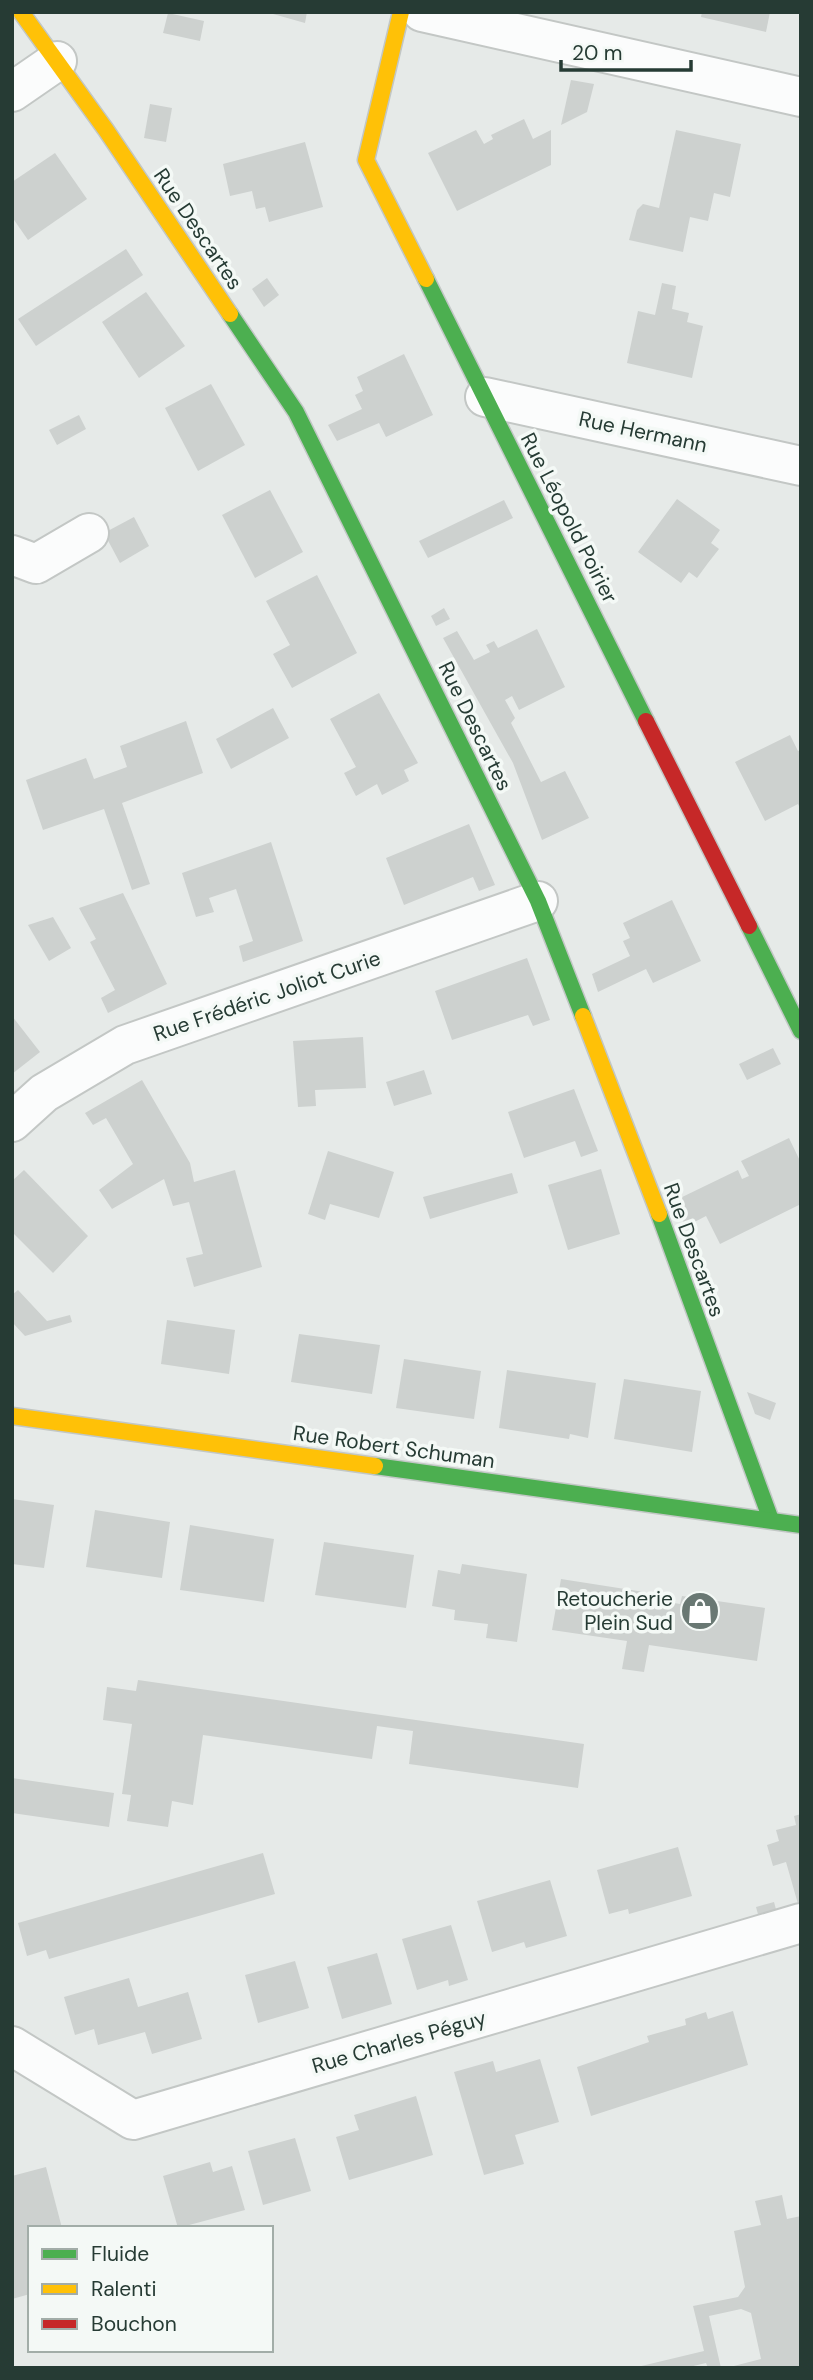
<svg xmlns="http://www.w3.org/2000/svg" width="813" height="2380" font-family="'DM Sans',sans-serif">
<rect width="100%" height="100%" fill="#e6eae8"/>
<g fill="#cdd1cf">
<path d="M266 12H307L305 23Z"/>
<path d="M702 12H770L766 32 701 17Z"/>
<path d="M168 13 204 21 200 41 163 33Z"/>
<path d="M571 80 594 84 587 112 561 125Z"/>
<path d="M150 104 172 108 166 142 144 138Z"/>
<path d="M524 119 533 139 551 130V165L457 211 428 153 476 130 484 144 493 139 491 135Z"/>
<path d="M676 130 741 144 730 197 714 193 708 221 690 217 683 252 629 240 637 210 643 204 659 208Z"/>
<path d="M305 142 323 207 269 222 265 207 256 209 252 191 230 196 223 164Z"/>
<path d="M55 153 87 199 28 240 12 217V182Z"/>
<path d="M126 249 143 275 36 346 18 319Z"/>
<path d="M267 278 279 295 264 307 252 289Z"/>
<path d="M662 283 676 286 672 309 689 313 687 322 703 326 692 378 627 363 638 311 655 315Z"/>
<path d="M146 292 185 346 139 378 102 322Z"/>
<path d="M404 354 433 415 386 437 379 423 337 441 328 425 362 409 355 395 363 391 357 377Z"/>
<path d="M211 384 245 445 198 471 165 408Z"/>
<path d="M79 415 86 429 57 445 49 430Z"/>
<path d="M270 490 303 552 255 578 222 515Z"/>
<path d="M677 499 720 530 711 543 719 549 708 563 697 578 689 572 681 583 638 552Z"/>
<path d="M504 500 513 518 428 558 419 541Z"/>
<path d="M134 517 149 546 120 563 104 533Z"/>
<path d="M317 575 357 653 292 688 273 654 290 645 266 601Z"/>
<path d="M444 608 450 619 436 626 431 616Z"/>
<path d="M537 629 565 687 519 710 512 696 505 700 515 718 511 723 541 782 565 771 589 818 542 840 513 763 443 638 457 631 474 660 490 652 486 645 494 641 498 648Z"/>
<path d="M379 693 418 763 404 770 409 781 382 795 377 784 356 796 344 773 356 767 330 719Z"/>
<path d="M273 708 289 738 231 769 216 739Z"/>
<path d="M186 721 203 773 122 803 150 884 132 890 104 809 43 830 26 780 86 758 94 779 127 767 120 746Z"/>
<path d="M790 735 798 751 801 750V810L798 804 765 821 735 762Z"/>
<path d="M469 824 495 885 479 891 473 877 404 905 386 858Z"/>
<path d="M271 842 303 941 243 962 239 946 253 941 236 889 209 898 214 912 196 917 182 873Z"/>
<path d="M123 893 167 984 108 1013 101 998 115 990 90 942 96 939 79 908Z"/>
<path d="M672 900 701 961 653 983 646 969 598 992 592 974 630 956 623 941 630 938 623 923Z"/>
<path d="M53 917 71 948 49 961 28 925Z"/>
<path d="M527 958 550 1020 533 1026 528 1015 452 1040 435 991Z"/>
<path d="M12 1016 40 1052 12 1074Z"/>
<path d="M363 1037 366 1088 315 1090 316 1106 298 1107 293 1041Z"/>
<path d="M773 1048 781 1064 747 1080 739 1064Z"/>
<path d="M424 1070 432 1094 394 1106 386 1082Z"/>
<path d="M142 1080 190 1163 194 1182 235 1170 262 1267 194 1287 186 1258 203 1254 189 1202 173 1206 164 1179 112 1209 99 1190 133 1164 106 1118 93 1125 85 1113Z"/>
<path d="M574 1089 598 1151 581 1157 575 1141 524 1158 508 1112Z"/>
<path d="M789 1138 801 1163V1204L720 1244 706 1216 685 1227 676 1200 738 1170 742 1179 749 1176 741 1161Z"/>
<path d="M328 1151 394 1172 379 1218 330 1204 325 1220 308 1214Z"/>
<path d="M601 1169 620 1234 568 1250 548 1185Z"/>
<path d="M24 1170 88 1236 53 1273 12 1232V1181Z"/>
<path d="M512 1173 518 1193 430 1219 423 1197Z"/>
<path d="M18 1290 47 1321 70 1315 72 1322 25 1336 12 1322V1295Z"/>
<path d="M167 1320 235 1330 229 1374 161 1364Z"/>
<path d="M299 1334 380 1345 372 1394 291 1382Z"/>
<path d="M404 1359 481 1371 474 1419 396 1408Z"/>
<path d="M507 1370 596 1383 588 1438 570 1434 569 1439 499 1428Z"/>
<path d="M624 1379 701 1391 692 1452 614 1439Z"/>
<path d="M747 1392 776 1403 770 1420 755 1414Z"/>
<path d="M12 1499 54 1505 44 1568 12 1564Z"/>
<path d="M95 1510 170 1522 162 1578 86 1567Z"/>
<path d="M190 1525 274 1539 264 1602 180 1590Z"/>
<path d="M324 1542 414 1555 406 1608 315 1595Z"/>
<path d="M462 1564 527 1574 517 1642 486 1638 488 1624 454 1620 455 1610 432 1606 438 1570 460 1574Z"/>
<path d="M561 1579 657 1594 656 1600 680 1604 682 1596 765 1608 757 1661 649 1645 644 1672 622 1669 627 1641 552 1630Z"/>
<path d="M138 1680 584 1744 578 1788 409 1764 413 1731 377 1726 372 1759 203 1735 193 1805 172 1801 168 1827 127 1821 131 1795 122 1794 132 1724 103 1720 107 1687 136 1691Z"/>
<path d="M12 1778 114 1793 109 1827 12 1813Z"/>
<path d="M801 1814V1911H800L786 1862 773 1866 767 1845 779 1841 776 1830 796 1825 794 1816Z"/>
<path d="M678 1847 692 1896 629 1914 628 1909 609 1914 597 1870Z"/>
<path d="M263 1853 275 1894 49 1959 46 1950 27 1956 18 1923Z"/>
<path d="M550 1880 567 1936 526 1948 524 1942 492 1952 477 1901Z"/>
<path d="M774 1902 777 1913 759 1918 756 1907Z"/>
<path d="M451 1925 468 1980 449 1986 448 1980 417 1990 402 1939Z"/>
<path d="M377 1953 392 2004 342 2019 327 1967Z"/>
<path d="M295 1961 309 2008 258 2023 245 1975Z"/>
<path d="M129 1978 138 2007 188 1992 202 2039 152 2054 145 2032 98 2045 94 2029 75 2035 64 1997Z"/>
<path d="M733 2011 748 2065 591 2116 577 2067 649 2042 647 2036 686 2025 685 2019 706 2012 708 2019Z"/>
<path d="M540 2059 559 2122 515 2135 524 2164 484 2175 454 2072 493 2061 496 2072Z"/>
<path d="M416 2096 433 2155 349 2180 336 2137 359 2130 354 2115Z"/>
<path d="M295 2138 311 2191 263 2205 248 2151Z"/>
<path d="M210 2162 213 2172 232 2166 245 2210 178 2228 163 2176Z"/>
<path d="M46 2167 62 2228H30V2294L12 2299V2176Z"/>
<path d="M782 2195 787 2219 801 2216V2368H726L761 2359 751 2313 741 2309 709 2316 721 2368H708L706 2363 685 2368H633L704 2351 693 2306 738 2297 745 2287 734 2231 761 2225 755 2201Z"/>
</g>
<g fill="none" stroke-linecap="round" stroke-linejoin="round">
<defs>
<g id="street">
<path d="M422 12 801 97"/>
<path d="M12 92 57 61"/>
<path d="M485 397 801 466"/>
<path d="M12 555 36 564 89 533"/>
<path d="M12 1122 44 1093 125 1045 538 901"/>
<path d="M12 2046 133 2120 801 1923"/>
</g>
<g id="fast">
<path d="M426 279 646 721"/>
<path d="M230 314 296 412 538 901 583 1016"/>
<path d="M749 926 801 1031"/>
<path d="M659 1214 771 1520"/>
<path d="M375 1466 801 1525"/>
</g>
<g id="slow">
<path d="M21 12 106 130 230 314"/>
<path d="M401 12 366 160 426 279"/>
<path d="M583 1016 659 1214"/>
<path d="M12 1416 375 1466"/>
</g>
<path id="jam" d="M646 721 749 926"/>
</defs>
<use href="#street" stroke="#c3c7c5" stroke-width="42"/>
<use href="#fast" stroke="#c2c7c5" stroke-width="19"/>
<use href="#slow" stroke="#c2c7c5" stroke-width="19"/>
<use href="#jam" stroke="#c2c7c5" stroke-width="19"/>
<use href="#street" stroke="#fbfcfc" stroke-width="38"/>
<use href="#fast" stroke="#4caf50" stroke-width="16"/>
<use href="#slow" stroke="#ffc107" stroke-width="16"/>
<use href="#jam" stroke="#c62828" stroke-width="16"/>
</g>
<defs>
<symbol id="shop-disc" viewBox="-11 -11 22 22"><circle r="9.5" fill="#697873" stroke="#f4f9f6"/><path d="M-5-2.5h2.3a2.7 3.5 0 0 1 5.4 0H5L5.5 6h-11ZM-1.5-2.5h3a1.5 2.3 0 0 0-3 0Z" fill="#fff"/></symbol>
</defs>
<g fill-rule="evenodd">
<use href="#shop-disc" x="678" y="1589" width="44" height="44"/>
</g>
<g text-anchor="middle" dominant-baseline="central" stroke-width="7" stroke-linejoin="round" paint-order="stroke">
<g font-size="21" fill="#263b34" stroke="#f4f9f6">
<text transform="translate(198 229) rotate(56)">Rue Descartes</text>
<text transform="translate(643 432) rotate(12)">Rue Hermann</text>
<text transform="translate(569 518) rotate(63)">Rue Léopold Poirier</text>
<text transform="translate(475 726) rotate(64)">Rue Descartes</text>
<text transform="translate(267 996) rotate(-19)">Rue Frédéric Joliot Curie</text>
<text transform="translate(694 1250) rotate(70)">Rue Descartes</text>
<text transform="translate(394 1447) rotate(8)">Rue Robert Schuman</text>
<text transform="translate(399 2042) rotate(-16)">Rue Charles Péguy</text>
</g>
<g font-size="21" fill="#263b34" stroke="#f4f9f6" text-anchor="end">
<text x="673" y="1599">Retoucherie<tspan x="673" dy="24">Plein Sud</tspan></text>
</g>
</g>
<rect width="813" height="2380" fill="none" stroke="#263b34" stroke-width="28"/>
<rect x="28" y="2226" width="245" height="126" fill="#f4f9f6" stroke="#a2ada8" stroke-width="2"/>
<rect x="42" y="2249" width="35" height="10" fill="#4caf50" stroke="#a2ada8" stroke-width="2"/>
<text x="91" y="2261" font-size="21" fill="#263b34">Fluide</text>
<rect x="42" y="2284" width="35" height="10" fill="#ffc107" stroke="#a2ada8" stroke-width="2"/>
<text x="91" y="2296" font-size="21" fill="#263b34">Ralenti</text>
<rect x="42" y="2319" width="35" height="10" fill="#c62828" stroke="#a2ada8" stroke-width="2"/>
<text x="91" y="2331" font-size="21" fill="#263b34">Bouchon</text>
<path d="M561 60v10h130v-10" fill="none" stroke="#263b34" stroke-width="3.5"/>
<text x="572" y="60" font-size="21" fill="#263b34" stroke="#f4f9f6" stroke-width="5" paint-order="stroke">20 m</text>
</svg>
